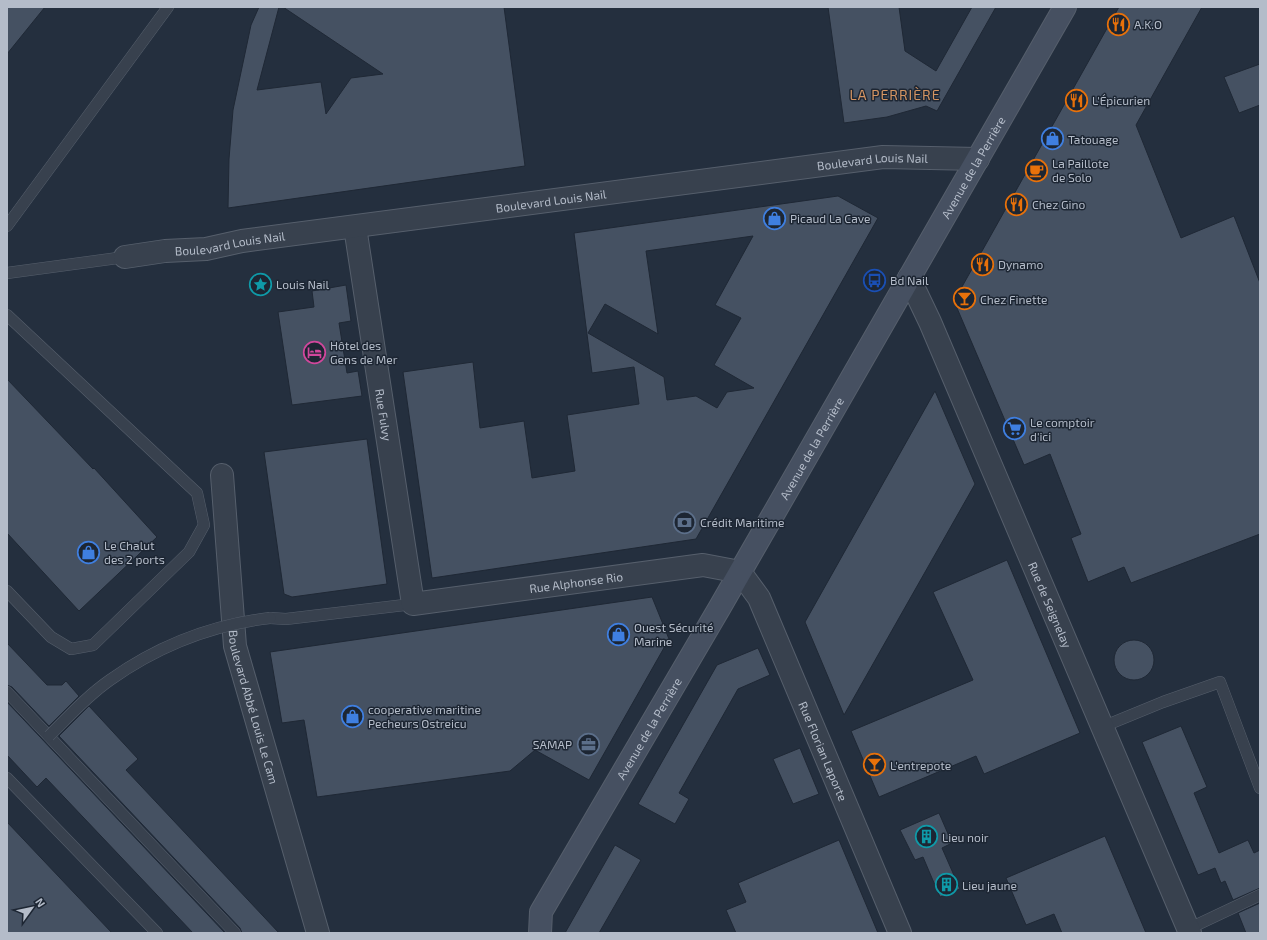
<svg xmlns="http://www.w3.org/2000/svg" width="1267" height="940" font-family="'Exo 2',sans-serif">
<rect width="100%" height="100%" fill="#242f3e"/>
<g fill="#455162" stroke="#1f2835" fill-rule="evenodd">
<path d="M7 7H45L7 54Z"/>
<path d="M259 7H279L257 90 321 82 326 114 351 78 383 74 283 7H504L525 166 228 208 229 159 233 110 251 25Z"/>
<path d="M828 7H899L905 51 936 71 972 7H996L937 111 926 106 887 117 844 123Z"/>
<path d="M1119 7H1202L1136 125 1181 238 1234 216 1260 283V534L1131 583 1124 567 1088 582 1071 538 1081 534 1050 454 1024 465 954 301Z"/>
<path d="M1260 64V105L1239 113 1224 77Z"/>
<path d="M838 196 878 218 696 539 432 578 403 372 473 362 480 428 524 421 532 478 575 471 567 415 639 404 634 367 592 373 574 233ZM753 236 715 305 741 318 714 365 754 388 727 392 717 408 696 396 667 400 664 377 588 333 605 304 658 334 646 251Z"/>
<path d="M346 285 351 321 339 323 347 373 358 371 362 396 292 405 278 312 314 307 312 291Z"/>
<path d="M7 379 93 469 94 468 157 537 79 611 7 533Z"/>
<path d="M935 391 975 484 844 715 805 622Z"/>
<path d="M367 439 387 584 292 597 284 594 264 452Z"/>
<path d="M1007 560 1080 733 984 774 976 756 879 797 851 731 973 680 933 592Z"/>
<path d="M652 597 669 639 589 780 535 750 510 771 317 797 304 720 282 723 270 652Z"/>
<circle cx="1134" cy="660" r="20"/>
<path d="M7 643 47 685H62L66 681 79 696 49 726 12 687 7 685Z"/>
<path d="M758 648 770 675 738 689 679 793 689 799 675 824 638 804 717 665Z"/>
<path d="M7 702 225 933H193L46 778 37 787 7 755Z"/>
<path d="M89 706 138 759 126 770 279 933H242L240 928 59 736Z"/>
<path d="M1181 726 1207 787 1194 793 1219 853 1248 840 1254 853 1260 850V888L1233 900 1225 881 1221 883 1215 868 1198 875 1142 742Z"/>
<path d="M800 748 819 794 793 804 773 759Z"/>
<path d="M939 813 952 843 942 848 960 889 940 897 923 857 915 860 900 830Z"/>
<path d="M7 822 112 933H7Z"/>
<path d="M1105 836 1146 933H1062L1054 914 1026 925 1006 878Z"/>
<path d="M839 840 878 933H736L726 910 746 902 738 883Z"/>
<path d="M615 845 641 860 599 933H565Z"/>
<path d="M1260 903V933H1246L1238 913Z"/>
</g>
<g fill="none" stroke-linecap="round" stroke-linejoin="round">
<defs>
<g id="lane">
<path d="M7 226 168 7"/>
<path d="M7 273 125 257"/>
<path d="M7 315 197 493 204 525 189 552 93 645 71 649 51 637 7 591"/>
<path d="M270 618 286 619 413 604"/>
<path d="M7 692 235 933"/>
<path d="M1102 727 1163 702 1220 682 1260 788"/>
<path d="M7 778 157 933"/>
<path d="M1188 929 1260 895"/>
</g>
<g id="street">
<path id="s1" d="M355 227 413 604 703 565 740 572 759 598 900 933"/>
<path id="s2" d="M125 257 165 251 206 249 242 241 883 157 978 159"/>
<path id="s3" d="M909 278 930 322 1190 933"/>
<path id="s4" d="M222 475 235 646 318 933"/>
</g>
<g id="secondary">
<path id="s5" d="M540 933 541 912 720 607 1065 7"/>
</g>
</defs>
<use href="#lane" stroke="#565f6c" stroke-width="12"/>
<use href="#street" stroke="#565f6c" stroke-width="24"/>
<use href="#secondary" stroke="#565f6c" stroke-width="24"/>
<use href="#lane" stroke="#38414e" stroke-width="11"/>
<use href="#street" stroke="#38414e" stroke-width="22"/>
<use href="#secondary" stroke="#465061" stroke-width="22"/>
<defs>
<path id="lane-bridge" d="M49 736C68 717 87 696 110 680 158 646 211 625 270 618"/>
</defs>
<use href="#lane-bridge" stroke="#565f6c" stroke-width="12" stroke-linecap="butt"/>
<use href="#lane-bridge" stroke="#38414e" stroke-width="11"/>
</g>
<defs>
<symbol id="restaurant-ring" viewBox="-11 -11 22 22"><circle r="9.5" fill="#1d2633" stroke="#e8710a" stroke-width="1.5"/><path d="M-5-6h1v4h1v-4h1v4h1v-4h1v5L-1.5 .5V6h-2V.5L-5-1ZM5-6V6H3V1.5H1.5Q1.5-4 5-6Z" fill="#e8710a"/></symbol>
<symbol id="shop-ring" viewBox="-11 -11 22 22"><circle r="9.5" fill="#1d2633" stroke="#3f7fe0" stroke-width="1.5"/><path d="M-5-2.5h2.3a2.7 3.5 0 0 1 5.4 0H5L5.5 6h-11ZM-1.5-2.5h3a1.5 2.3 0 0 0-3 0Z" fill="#3f7fe0"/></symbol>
<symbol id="cafe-ring" viewBox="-11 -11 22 22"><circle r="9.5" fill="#1d2633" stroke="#e8710a" stroke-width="1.5"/><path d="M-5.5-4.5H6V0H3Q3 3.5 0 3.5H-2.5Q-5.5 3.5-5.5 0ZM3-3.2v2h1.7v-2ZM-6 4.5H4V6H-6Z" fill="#e8710a"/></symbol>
<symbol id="bus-ring" viewBox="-11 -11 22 22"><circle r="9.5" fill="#1d2633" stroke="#1a4fb4" stroke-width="1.5"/><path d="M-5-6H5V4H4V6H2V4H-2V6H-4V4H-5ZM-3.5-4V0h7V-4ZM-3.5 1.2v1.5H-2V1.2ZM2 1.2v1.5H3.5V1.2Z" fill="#1a4fb4"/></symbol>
<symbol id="sight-ring" viewBox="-11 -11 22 22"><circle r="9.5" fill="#1d2633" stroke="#0f9aa8" stroke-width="1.5"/><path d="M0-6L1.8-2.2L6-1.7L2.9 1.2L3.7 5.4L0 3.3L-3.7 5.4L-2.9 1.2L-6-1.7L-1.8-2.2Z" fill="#0f9aa8"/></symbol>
<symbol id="bar-ring" viewBox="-11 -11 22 22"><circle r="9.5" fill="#1d2633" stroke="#e8710a" stroke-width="1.5"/><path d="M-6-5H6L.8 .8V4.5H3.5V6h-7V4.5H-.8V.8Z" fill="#e8710a"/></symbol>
<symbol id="hotel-ring" viewBox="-11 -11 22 22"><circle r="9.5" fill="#1d2633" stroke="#d1479c" stroke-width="1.5"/><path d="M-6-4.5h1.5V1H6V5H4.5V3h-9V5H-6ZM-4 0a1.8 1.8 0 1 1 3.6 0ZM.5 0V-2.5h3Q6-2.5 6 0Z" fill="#d1479c"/></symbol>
<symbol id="supermarket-ring" viewBox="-11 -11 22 22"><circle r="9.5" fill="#1d2633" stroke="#3f7fe0" stroke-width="1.5"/><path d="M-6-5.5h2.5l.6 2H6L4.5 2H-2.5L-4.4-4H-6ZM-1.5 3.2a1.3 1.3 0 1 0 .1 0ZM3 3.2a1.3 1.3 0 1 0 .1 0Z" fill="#3f7fe0"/></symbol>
<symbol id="bank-ring" viewBox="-11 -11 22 22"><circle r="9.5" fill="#1d2633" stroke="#5c6f8a" stroke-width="1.5"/><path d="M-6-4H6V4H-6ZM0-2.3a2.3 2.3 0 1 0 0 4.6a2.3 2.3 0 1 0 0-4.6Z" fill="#5c6f8a"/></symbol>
<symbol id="office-ring" viewBox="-11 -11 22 22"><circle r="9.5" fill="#1d2633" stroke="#5c6f8a" stroke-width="1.5"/><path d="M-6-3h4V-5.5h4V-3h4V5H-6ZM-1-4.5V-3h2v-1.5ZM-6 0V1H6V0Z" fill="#5c6f8a"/></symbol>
<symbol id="building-ring" viewBox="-11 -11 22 22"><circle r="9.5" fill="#1d2633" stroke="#0f9aa8" stroke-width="1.5"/><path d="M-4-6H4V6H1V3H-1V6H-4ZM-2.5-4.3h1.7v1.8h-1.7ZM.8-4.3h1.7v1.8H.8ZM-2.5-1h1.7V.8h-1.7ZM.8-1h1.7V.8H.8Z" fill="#0f9aa8"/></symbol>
</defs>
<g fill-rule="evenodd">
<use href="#restaurant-ring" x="1106" y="12" width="25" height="25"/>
<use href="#restaurant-ring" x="1064" y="88" width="25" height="25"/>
<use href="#shop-ring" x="1040" y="126" width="25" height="25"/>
<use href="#cafe-ring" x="1024" y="158" width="25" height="25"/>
<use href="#restaurant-ring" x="1004" y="192" width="25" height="25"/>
<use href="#shop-ring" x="762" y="206" width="25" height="25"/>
<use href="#restaurant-ring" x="970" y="252" width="25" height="25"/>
<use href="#bus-ring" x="862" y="268" width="25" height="25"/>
<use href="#sight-ring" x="248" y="272" width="25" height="25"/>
<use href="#bar-ring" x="952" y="286" width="25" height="25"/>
<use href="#hotel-ring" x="302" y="340" width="25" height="25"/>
<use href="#supermarket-ring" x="1002" y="416" width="25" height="25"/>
<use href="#bank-ring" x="672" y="510" width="25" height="25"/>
<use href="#shop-ring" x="76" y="540" width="25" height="25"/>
<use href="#shop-ring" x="606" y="622" width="25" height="25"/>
<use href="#shop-ring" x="340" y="704" width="25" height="25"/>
<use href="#office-ring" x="576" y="732" width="25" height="25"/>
<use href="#bar-ring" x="862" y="752" width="25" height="25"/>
<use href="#building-ring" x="914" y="824" width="25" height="25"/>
<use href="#building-ring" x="934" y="872" width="25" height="25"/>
</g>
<g text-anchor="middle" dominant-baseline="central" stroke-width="3" stroke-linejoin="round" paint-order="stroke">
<g font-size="12" fill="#b4bcc9" stroke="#1d2633" text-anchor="start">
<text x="1134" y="24">A.K.O</text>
<text x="1092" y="100">L'Épicurien</text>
<text x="1068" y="139">Tatouage</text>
<text x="1052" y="163">La Paillote<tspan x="1052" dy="14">de Solo</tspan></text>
<text x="1032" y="204">Chez Gino</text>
<text x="790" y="218">Picaud La Cave</text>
<text x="998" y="264">Dynamo</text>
<text x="890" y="280">Bd Nail</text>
<text x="276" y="284">Louis Nail</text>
<text x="980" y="299">Chez Finette</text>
<text x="330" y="345">Hôtel des<tspan x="330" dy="14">Gens de Mer</tspan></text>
<text x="1030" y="422">Le comptoir<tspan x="1030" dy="14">d'ici</tspan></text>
<text x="700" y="522">Crédit Maritime</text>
<text x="104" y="545">Le Chalut<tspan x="104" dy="14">des 2 ports</tspan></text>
<text x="634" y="627">Ouest Sécurité<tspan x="634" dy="14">Marine</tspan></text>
<text x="368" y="709">cooperative maritine<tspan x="368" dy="14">Pecheurs Ostreicu</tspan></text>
<text x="572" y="744" text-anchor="end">SAMAP</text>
<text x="890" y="765">L'entrepote</text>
<text x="942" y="837">Lieu noir</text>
<text x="962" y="885">Lieu jaune</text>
</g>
<g font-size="12" fill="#b4bcc9" stroke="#1d2633">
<text stroke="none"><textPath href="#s2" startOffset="754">Boulevard Louis Nail</textPath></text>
<text stroke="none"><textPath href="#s5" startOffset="882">Avenue de la Perrière</textPath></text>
<text stroke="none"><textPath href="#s2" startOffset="430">Boulevard Louis Nail</textPath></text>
<text stroke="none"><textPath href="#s2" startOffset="106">Boulevard Louis Nail</textPath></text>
<text stroke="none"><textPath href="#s1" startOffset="190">Rue Fulvy</textPath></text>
<text stroke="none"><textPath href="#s5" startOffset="558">Avenue de la Perrière</textPath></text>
<text stroke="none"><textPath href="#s1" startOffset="546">Rue Alphonse Rio</textPath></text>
<text stroke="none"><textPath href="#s3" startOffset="356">Rue de Seignelay</textPath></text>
<text stroke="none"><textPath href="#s4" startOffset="235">Boulevard Abbé Louis Le Cam</textPath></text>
<text stroke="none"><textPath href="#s5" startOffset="234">Avenue de la Perrière</textPath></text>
<text stroke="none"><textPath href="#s1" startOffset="910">Rue Florian Laporte</textPath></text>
</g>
<g font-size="14" letter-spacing="1" fill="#d59563" stroke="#1d2633">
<text x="895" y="94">LA PERRIÈRE</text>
</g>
</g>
<rect width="1267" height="940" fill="none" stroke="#b4bcc9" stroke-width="16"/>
<g transform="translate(32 908) rotate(57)" stroke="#1d2633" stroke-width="3" paint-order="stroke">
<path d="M0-3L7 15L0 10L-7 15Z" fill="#b4bcc9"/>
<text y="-6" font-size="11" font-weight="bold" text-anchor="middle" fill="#b4bcc9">N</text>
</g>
</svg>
